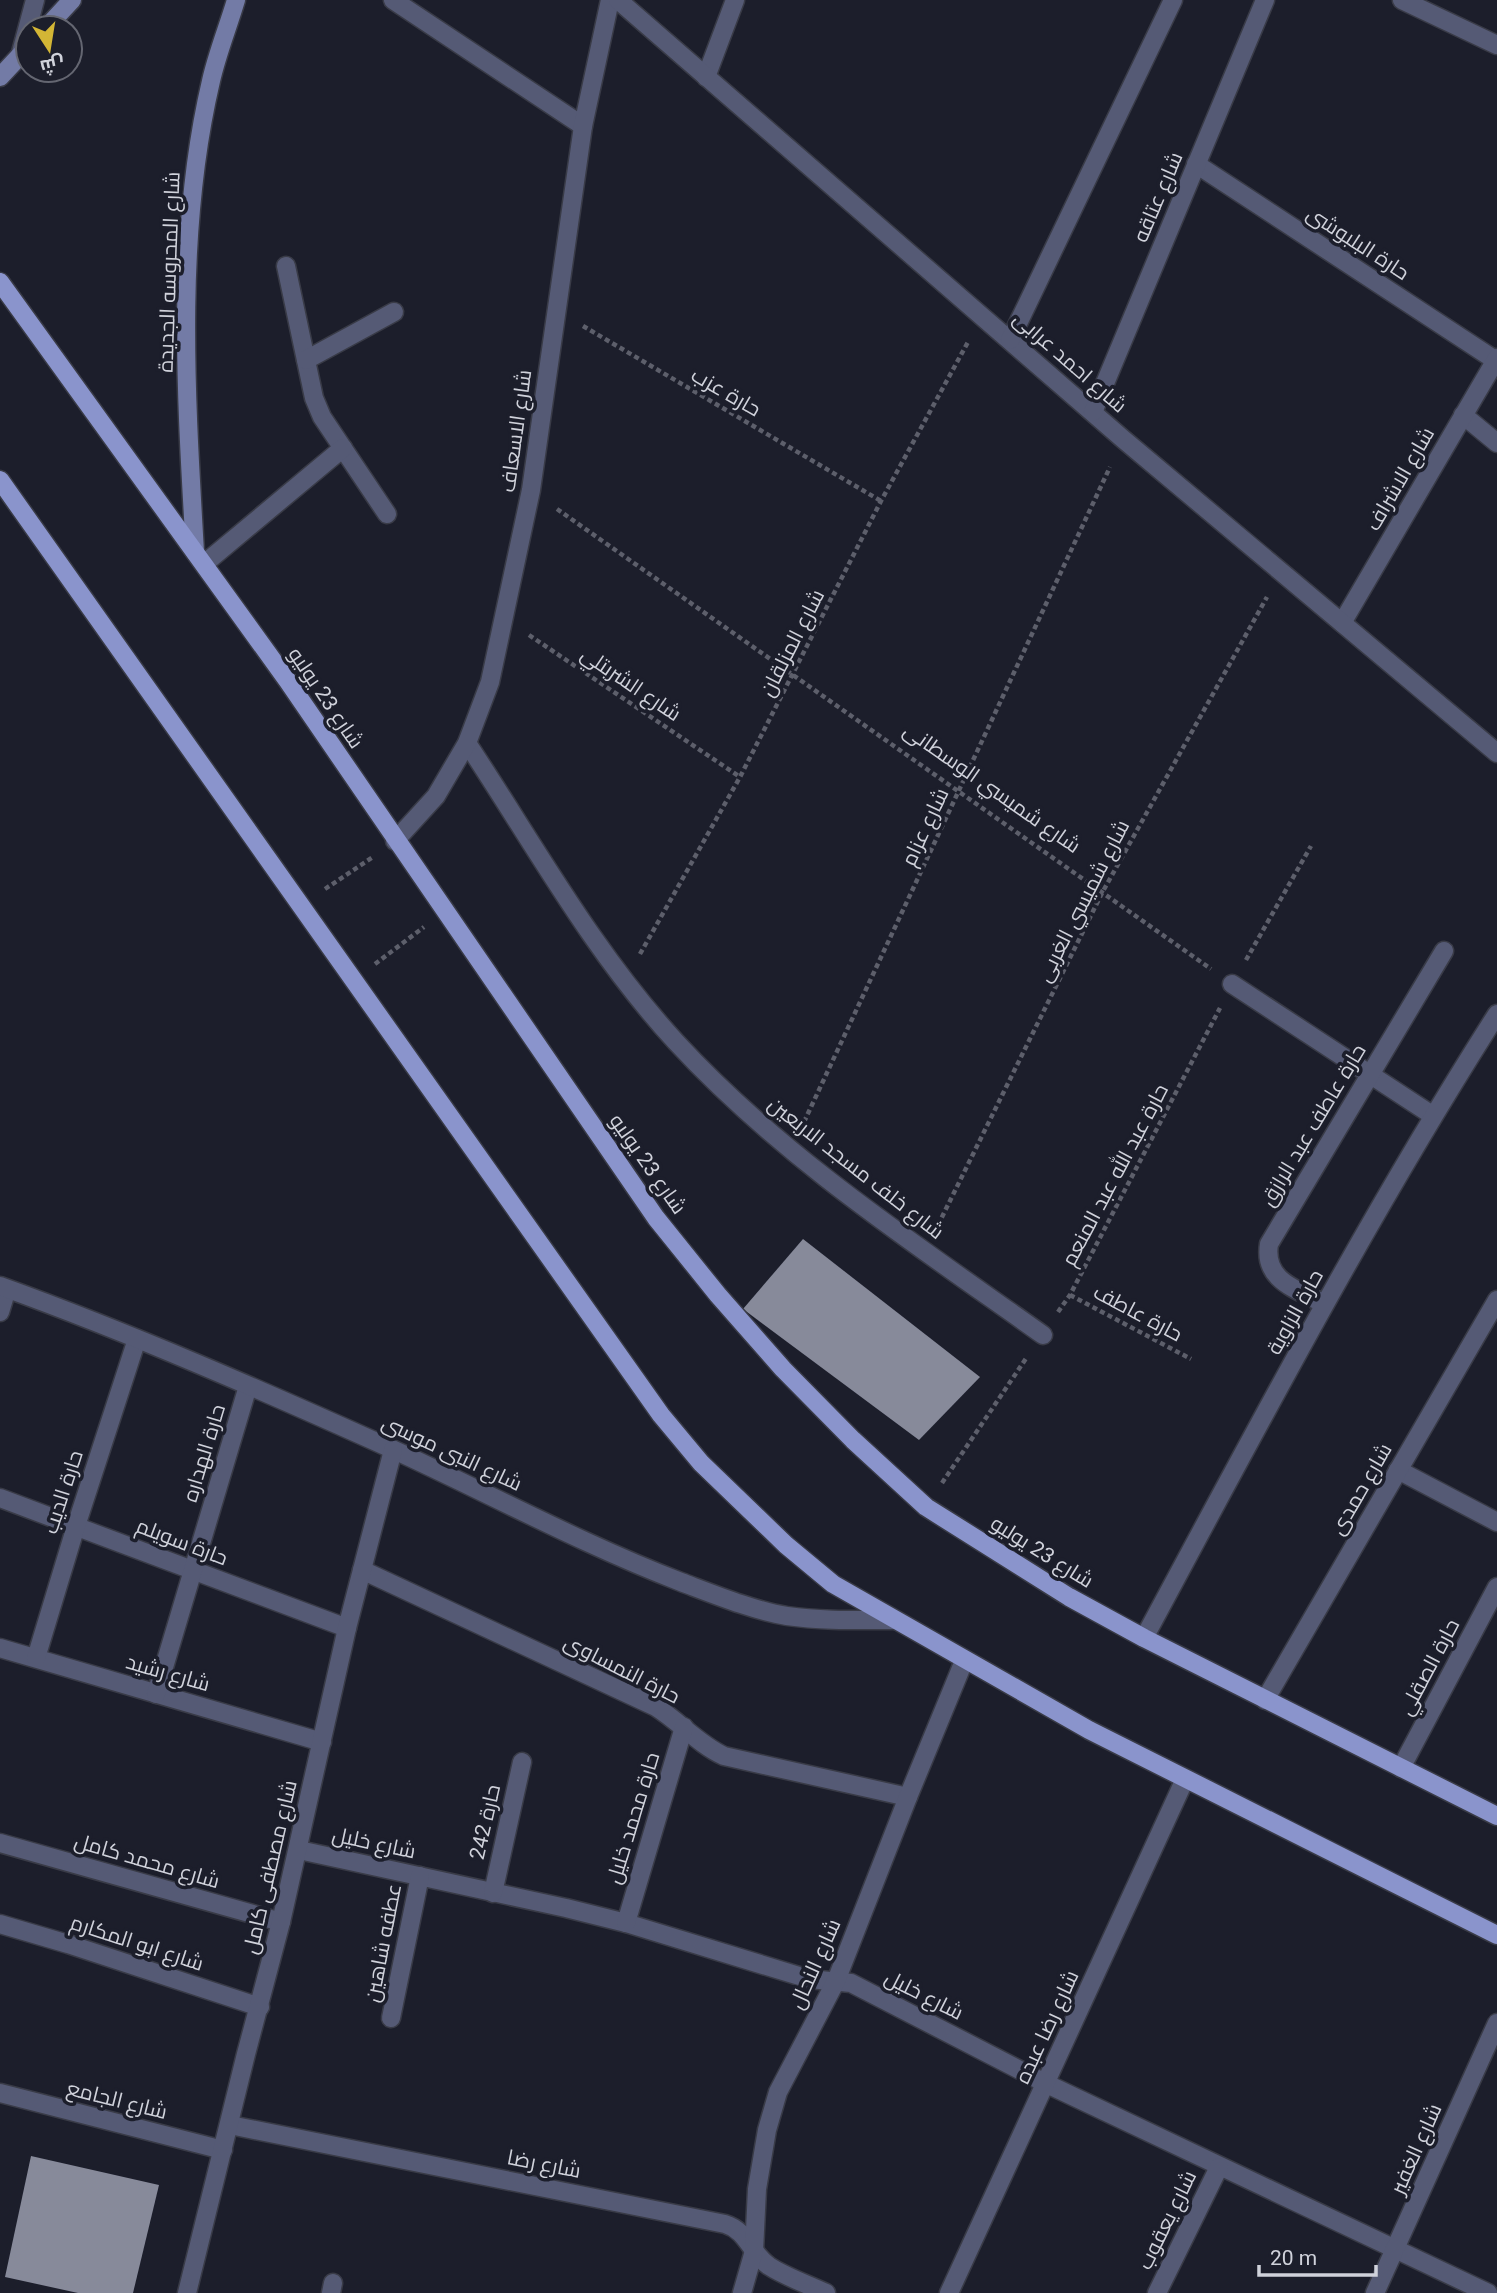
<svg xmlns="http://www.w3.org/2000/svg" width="1497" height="2293" font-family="Roboto,Cairo,sans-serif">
<rect width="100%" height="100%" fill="#1c1e2b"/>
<g fill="#878a9a">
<path d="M803 1239 980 1377 919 1440 743 1309Z"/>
<path d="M31 2156 159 2185 133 2293H78L5 2277Z"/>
</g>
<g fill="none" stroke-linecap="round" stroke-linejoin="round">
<defs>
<g id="service">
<path d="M393 0 583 126"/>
<path d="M286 266 314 398 322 417 387 514"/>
<path d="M306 360 394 312"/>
<path d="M204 564 343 448"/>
</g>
<g id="minor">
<path d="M1402 0 1497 45"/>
<path d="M20 56 35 0"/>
<path d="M706 77 735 0"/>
<path d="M1196 164 1495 360"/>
<path d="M1463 415 1497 443"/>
<path d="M1342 623 1497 358"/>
<path d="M467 743C534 844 593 952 676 1042 782 1157 915 1244 1043 1335"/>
<path d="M395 841 436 796 467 743 490 682 531 490 583 126 610 0"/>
<path d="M1232 984 1432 1115"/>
<path d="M1324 1304C1297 1289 1263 1281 1269 1244L1444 951"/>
<path d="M0 1312 7 1289"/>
<path d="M1398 1470 1497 1522"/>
<path d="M0 1498 347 1628"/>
<path d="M362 1570 656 1707C680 1722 698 1744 724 1756L908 1797"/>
<path d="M1144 1638C1257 1428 1368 1216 1497 1014"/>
<path d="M0 1648 322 1742"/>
<path d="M36 1658 76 1526 137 1339"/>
<path d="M156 1694 248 1386"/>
<path d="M1265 1700 1497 1300"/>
<path d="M1401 1768 1497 1587"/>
<path d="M0 1843 281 1922"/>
<path d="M299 1850 566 1908 626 1923 809 1979 851 1983 1047 2084 1488 2293"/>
<path d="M493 1893 522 1762"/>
<path d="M626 1923 684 1727"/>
<path d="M0 1924 68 1944 260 2007"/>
<path d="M391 2018 420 1876"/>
<path d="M0 2093 223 2150"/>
<path d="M230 2125 725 2224C748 2231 750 2253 769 2266 786 2277 807 2284 826 2293"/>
<path d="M331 2293 333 2283"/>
<path d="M742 2293 754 2251 757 2189 767 2130 778 2092 836 1981 908 1797 964 1661"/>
<path d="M949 2293 1185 1779"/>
<path d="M1157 2293 1219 2167"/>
<path d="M1375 2293 1497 2023"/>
</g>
<g id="tertiary">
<path d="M618 0 1123 439 1497 753"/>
<path d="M1010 340 1173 0"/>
<path d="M1093 412 1265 0"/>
<path d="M0 1286C133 1334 263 1391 392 1449 488 1493 582 1544 681 1582 713 1594 755 1611 787 1616 822 1621 858 1620 893 1620"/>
<path d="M187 2293 246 2054 281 1922 347 1628 393 1450"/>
</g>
<g id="secondary">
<path d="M46 28 72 0"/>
<path d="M0 77 28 47"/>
<path d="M195 552C186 396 175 234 211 81 217 54 228 27 236 0"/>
</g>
<g id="primary">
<path d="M0 282 287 680 656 1218 718 1295 783 1369 853 1440 926 1507 1069 1597 1144 1638 1497 1816"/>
<path d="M0 480 661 1415 701 1463 786 1545 833 1584 1089 1730 1497 1935"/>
</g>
</defs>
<use href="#service" stroke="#393b47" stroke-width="21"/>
<use href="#minor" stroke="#393b47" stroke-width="21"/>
<use href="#tertiary" stroke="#393b47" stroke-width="21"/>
<use href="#secondary" stroke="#393b47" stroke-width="21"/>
<use href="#primary" stroke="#393b47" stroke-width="21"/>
<g stroke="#5d5f6b" stroke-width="4.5" stroke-dasharray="5 3.5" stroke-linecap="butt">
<path d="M583 326 881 501"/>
<path d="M557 509 1211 969"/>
<path d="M529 635 740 777"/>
<path d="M325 889 373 857"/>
<path d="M640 954 740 777 881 501 968 342"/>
<path d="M1246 960 1311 846"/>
<path d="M375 964 424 927"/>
<path d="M804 1122 1110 467"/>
<path d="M938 1225 1102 893 1267 597"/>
<path d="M1070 1295 1191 1359"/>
<path d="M1058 1312 1070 1295 1220 1008"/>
<path d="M942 1483 1027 1357"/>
</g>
<use href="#service" stroke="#555a75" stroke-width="18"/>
<use href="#minor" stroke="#555a75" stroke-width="18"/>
<use href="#tertiary" stroke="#555a75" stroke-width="18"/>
<use href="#secondary" stroke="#737ba6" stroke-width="18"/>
<use href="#primary" stroke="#8a94cc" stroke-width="18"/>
</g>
<g text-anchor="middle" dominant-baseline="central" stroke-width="7" stroke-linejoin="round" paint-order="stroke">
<g font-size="21" fill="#d0d2db" stroke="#1c1e2b">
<text transform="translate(1158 197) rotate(-67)">شارع عتاقه</text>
<text transform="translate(1358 243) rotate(33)">حارة البلبوشى</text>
<text transform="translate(169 272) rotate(-88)">شارع المحروسه الجديدة</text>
<text transform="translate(1070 362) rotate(41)">شارع احمد عرابى</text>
<text transform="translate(726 392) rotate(30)">حارة عزب</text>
<text transform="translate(516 431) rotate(-82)">شارع الاسعاف</text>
<text transform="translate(1400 479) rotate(-60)">شارع الاشراف</text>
<text transform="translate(792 643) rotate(-63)">شارع المزلقان</text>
<text transform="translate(631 684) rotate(34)">شارع الشربتلي</text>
<text transform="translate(326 698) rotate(56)">شارع 23 يوليو</text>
<text transform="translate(992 788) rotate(35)">شارع شميسي الوسطانى</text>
<text transform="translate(925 827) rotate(-65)">شارع عزام</text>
<text transform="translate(1083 901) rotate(-63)">شارع شميسي الغربى</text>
<text transform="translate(1313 1125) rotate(-59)">حارة عاطف عبد الرازق</text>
<text transform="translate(648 1164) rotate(55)">شارع 23 يوليو</text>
<text transform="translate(856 1168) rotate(38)">شارع خلف مسجد الاربعين</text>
<text transform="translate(1115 1175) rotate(-62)">حارة عبد الله عبد المنعم</text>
<text transform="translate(1295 1312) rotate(-61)">حارة الزاوية</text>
<text transform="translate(1138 1313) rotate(28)">حارة عاطف</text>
<text transform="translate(204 1453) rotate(-73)">حارة الهداره</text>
<text transform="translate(452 1453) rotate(25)">شارع النبى موسى</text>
<text transform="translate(1361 1489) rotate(-60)">شارع حمدى</text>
<text transform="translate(63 1492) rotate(-72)">حارة الديب</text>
<text transform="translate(182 1542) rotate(21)">حارة سويلم</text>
<text transform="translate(1042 1552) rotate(32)">شارع 23 يوليو</text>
<text transform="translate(1429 1667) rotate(-62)">حارة الصقلي</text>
<text transform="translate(622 1669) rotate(27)">حارة النمساوى</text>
<text transform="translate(168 1673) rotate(16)">شارع رشيد</text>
<text transform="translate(633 1818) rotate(-73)">حارة محمد خليل</text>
<text transform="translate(485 1822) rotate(-77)">حارة 242</text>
<text transform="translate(374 1843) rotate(12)">شارع خليل</text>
<text transform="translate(147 1861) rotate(16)">شارع محمد كامل</text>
<text transform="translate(270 1867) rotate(-77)">شارع مصطفى كامل</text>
<text transform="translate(137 1943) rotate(18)">شارع ابو المكارم</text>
<text transform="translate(383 1943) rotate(-79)">عطفه شاهين</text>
<text transform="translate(815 1964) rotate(-66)">شارع النحال</text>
<text transform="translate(924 1995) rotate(27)">شارع خليل</text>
<text transform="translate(1047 2027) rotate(-65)">شارع رضا عبده</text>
<text transform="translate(117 2100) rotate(14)">شارع الجامع</text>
<text transform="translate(1416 2149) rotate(-66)">شارع الغفير</text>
<text transform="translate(544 2164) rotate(11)">شارع رضا</text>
<text transform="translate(1167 2220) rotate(-64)">شارع يعقوب</text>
</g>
</g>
<g transform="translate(49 49) rotate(168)"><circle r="33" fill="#1c1e2b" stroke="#646671" stroke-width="2"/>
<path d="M0-5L12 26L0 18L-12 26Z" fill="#d3b635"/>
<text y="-10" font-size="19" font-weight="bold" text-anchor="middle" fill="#d0d2db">ش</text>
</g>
<path d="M1259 2265v10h117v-10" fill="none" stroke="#d0d2db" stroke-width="3.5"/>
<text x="1270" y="2265" font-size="21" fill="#d0d2db" stroke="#1c1e2b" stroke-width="5" paint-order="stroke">20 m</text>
</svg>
